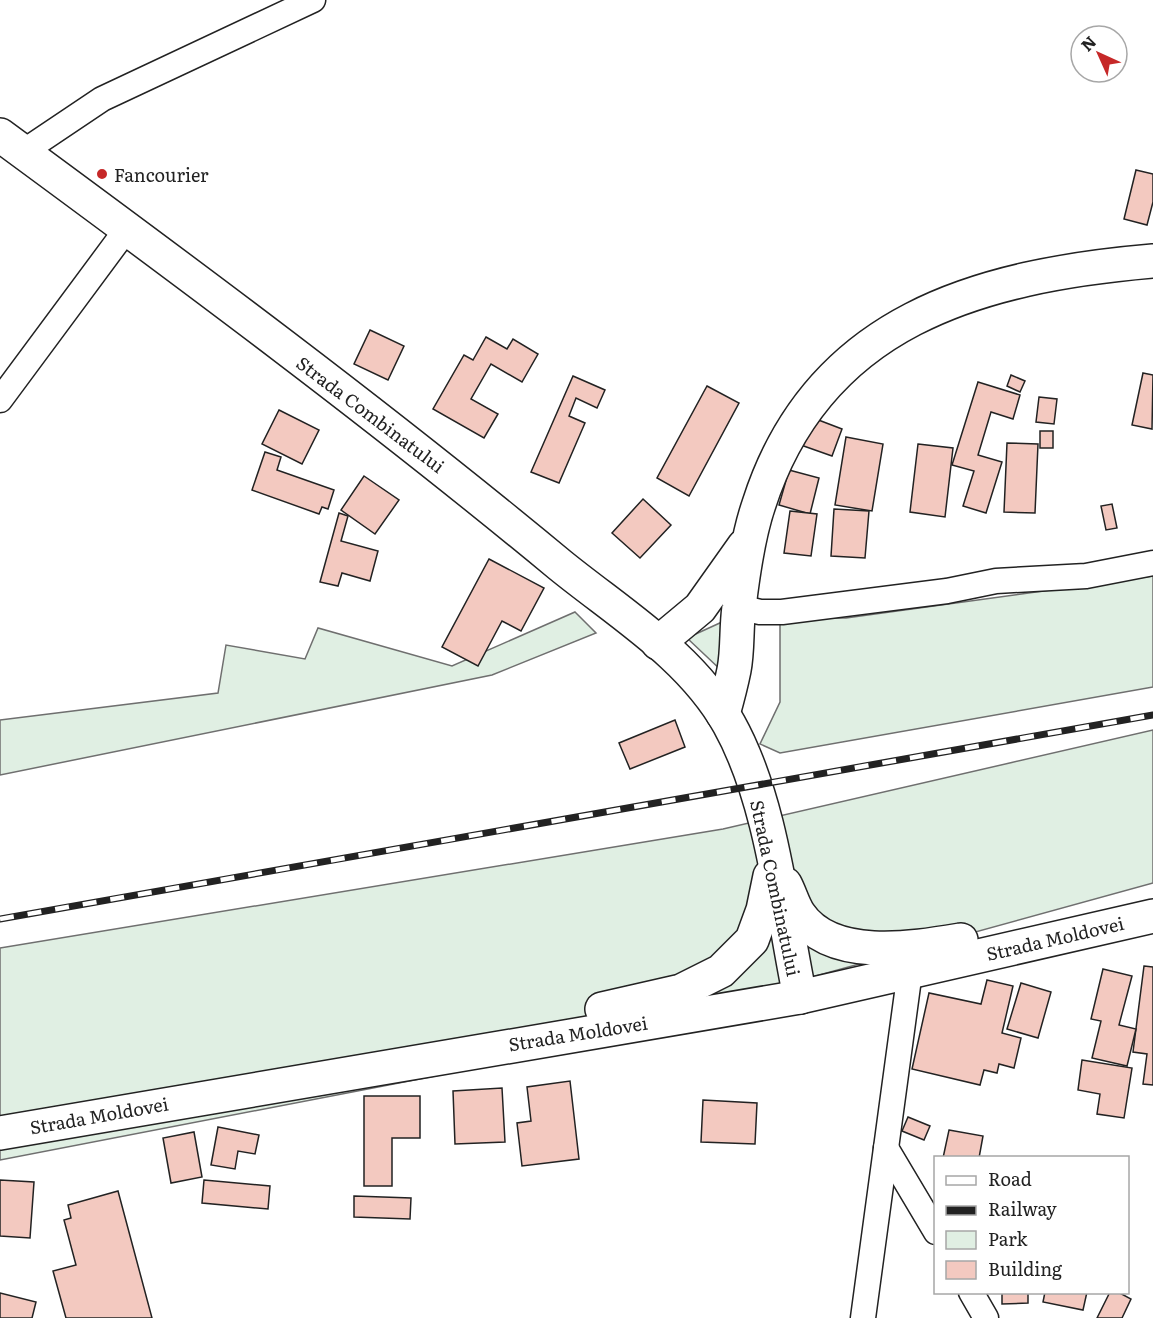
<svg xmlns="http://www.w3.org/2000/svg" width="1153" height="1318" font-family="Literata,serif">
<rect width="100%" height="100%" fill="#fff"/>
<g fill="#e0efe3" stroke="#6f6f6f" stroke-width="1.5">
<path d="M1153 576V687L780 753 760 744 780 702V618H846Z"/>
<path d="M575 612 596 633 492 675 0 775V720L218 693 226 645 305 659 318 628 452 666Z"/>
<path d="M722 622 723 672 687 638Z"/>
<path d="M1153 730V883L492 1065 0 1160V948L723 829Z"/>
</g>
<g fill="#f3c9c0" stroke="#222" stroke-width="1.5">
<path d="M1136 170 1153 174V202L1147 225 1124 219Z"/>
<path d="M370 330 404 346 388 380 354 364Z"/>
<path d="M486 337 507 349 513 339 538 354 522 382 491 364 471 399 498 414 484 438 433 409 464 355 473 360Z"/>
<path d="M1143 373 1153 375 1152 429 1132 425Z"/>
<path d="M1011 375 1025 381 1020 392 1007 386Z"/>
<path d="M573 376 605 390 597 408 576 398 569 416 585 423 559 483 531 472Z"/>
<path d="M978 382 1020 395 1013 419 991 412 978 455 1002 462 986 513 963 506 974 471 952 465Z"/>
<path d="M707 386 739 403 689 496 657 478Z"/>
<path d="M1039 397 1057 399 1054 424 1036 422Z"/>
<path d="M279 410 319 430 302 464 262 444Z"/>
<path d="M808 416 842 429 832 456 798 444Z"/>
<rect x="1040" y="431" width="13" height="17"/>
<path d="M846 437 883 444 872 511 835 505Z"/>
<path d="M1007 443 1038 444 1035 513 1004 512Z"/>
<path d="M918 444 953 448 945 517 910 512Z"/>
<path d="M265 452 281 457 277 470 334 490 328 509 322 507 319 514 252 490Z"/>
<path d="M789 470 819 478 810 514 779 505Z"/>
<path d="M364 476 399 500 375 534 341 510Z"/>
<path d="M643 499 671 525 640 558 612 533Z"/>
<path d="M1112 504 1117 528 1106 530 1101 506Z"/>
<path d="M834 509 869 511 865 558 831 556Z"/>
<path d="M790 511 817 514 811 556 784 553Z"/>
<path d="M339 513 348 516 341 541 378 551 370 581 342 573 338 586 320 582Z"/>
<path d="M489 559 544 588 521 631 502 621 478 666 442 647Z"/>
<path d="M675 720 685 747 630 769 619 743Z"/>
<path d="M1144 966 1153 967V1085L1143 1084 1147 1054 1133 1052Z"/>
<path d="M1103 969 1132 976 1119 1025 1136 1029 1127 1066 1092 1058 1101 1021 1091 1019Z"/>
<path d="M987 980 1013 986 1002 1033 1021 1038 1014 1068 999 1064 997 1073 984 1070 980 1085 912 1069 929 993 981 1004Z"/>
<path d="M1021 983 1051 992 1038 1038 1007 1029Z"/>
<path d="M1082 1060 1132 1068 1124 1118 1097 1114 1100 1094 1078 1090Z"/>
<path d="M570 1081 579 1159 522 1166 517 1123 531 1121 527 1087Z"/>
<path d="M502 1088 505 1142 455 1144 453 1091Z"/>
<path d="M364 1096H420V1138H392V1186H364Z"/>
<path d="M703 1100 757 1103 755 1144 701 1142Z"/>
<path d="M908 1117 930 1126 924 1140 902 1131Z"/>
<path d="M218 1127 259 1135 255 1154 238 1151 235 1169 211 1165Z"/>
<path d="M949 1130 983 1136 979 1158H943Z"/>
<path d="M194 1132 202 1177 171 1183 163 1138Z"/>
<path d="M0 1180 34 1182 30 1238 0 1236Z"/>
<path d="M204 1180 270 1186 268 1209 202 1203Z"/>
<path d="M118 1191 152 1318H66L53 1271 76 1265 64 1220 71 1218 68 1205Z"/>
<path d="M354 1196 411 1198 410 1219 354 1217Z"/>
<path d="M1002 1292H1028V1303L1002 1304Z"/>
<path d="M1045 1292H1087L1083 1310 1043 1302Z"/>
<path d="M1110 1292H1118L1131 1299 1122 1318H1097Z"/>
<path d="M0 1293 36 1302 32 1318H0Z"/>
</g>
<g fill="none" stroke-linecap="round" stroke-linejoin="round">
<defs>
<g id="street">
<path d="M23 152 102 99 313 0"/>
<path d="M0 400 126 230"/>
<path d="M739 607 760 612H782L947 591 996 581 1086 576 1153 563"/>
<path d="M886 1148 936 1232"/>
<path d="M971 1292 986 1318"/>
<path d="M863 1318 910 971"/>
</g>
<g id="secondary">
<path d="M658 643 700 608 744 546"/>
<path d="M723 714C727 700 731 685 734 670 738 650 736 628 739 607 743 573 748 536 759 504 818 320 979 276 1153 261"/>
</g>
<g id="primary">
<path d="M0 135C189 274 379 415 560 565 619 613 691 656 729 724 772 801 782 910 800 997"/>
<path d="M785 884C790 893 793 905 799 914 831 962 913 948 961 940"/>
<path d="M602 1009 681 991 721 971 752 940 763 910 770 876"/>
<path d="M0 1133 800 997 1153 916"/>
</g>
</defs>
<use href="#street" stroke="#222" stroke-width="27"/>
<use href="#secondary" stroke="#222" stroke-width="36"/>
<use href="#primary" stroke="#222" stroke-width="36"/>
<use href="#street" stroke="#fff" stroke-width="24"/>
<use href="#secondary" stroke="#fff" stroke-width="33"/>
<use href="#primary" stroke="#fff" stroke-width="33"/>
<defs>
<path id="rail" d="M0 919 1153 715"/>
</defs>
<use href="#rail" stroke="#222" stroke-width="7"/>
<use href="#rail" stroke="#fff" stroke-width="4.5" stroke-dasharray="14" stroke-linecap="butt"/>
</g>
<circle fill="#c62828" stroke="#fff" stroke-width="2" cx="102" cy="174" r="6"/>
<g text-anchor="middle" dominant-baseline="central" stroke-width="4.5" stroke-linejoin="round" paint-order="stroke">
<g font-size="18" fill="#222" stroke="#fff" text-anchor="start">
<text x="114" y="174">Fancourier</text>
</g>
<g font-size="18" fill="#222" stroke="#fff">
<text transform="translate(371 414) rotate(37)">Strada Combinatului</text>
<text transform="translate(776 888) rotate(78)">Strada Combinatului</text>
<text transform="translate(1055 938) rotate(-13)">Strada Moldovei</text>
<text transform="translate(578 1033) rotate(-9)">Strada Moldovei</text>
<text transform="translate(99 1115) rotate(-10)">Strada Moldovei</text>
</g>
</g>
<rect x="934" y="1156" width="195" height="138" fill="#ffffff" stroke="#a7a7a7" stroke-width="1.5"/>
<rect x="946" y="1176" width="30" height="9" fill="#ffffff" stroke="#a7a7a7" stroke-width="1.5"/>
<text x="988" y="1186" font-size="18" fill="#222222">Road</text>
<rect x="946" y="1206" width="30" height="9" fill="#222222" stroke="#a7a7a7" stroke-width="1.5"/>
<text x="988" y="1216" font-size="18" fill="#222222">Railway</text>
<rect x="946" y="1231" width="30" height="18" fill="#e0efe3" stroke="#a7a7a7" stroke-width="1.5"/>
<text x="988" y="1246" font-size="18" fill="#222222">Park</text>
<rect x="946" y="1261" width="30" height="18" fill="#f3c9c0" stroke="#a7a7a7" stroke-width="1.5"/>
<text x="988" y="1276" font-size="18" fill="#222222">Building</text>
<g transform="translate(1099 54) rotate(315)"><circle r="28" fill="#ffffff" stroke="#a7a7a7" stroke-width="1.5"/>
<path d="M0-4.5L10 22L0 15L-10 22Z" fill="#c62828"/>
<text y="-9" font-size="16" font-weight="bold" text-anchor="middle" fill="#222222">N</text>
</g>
</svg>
